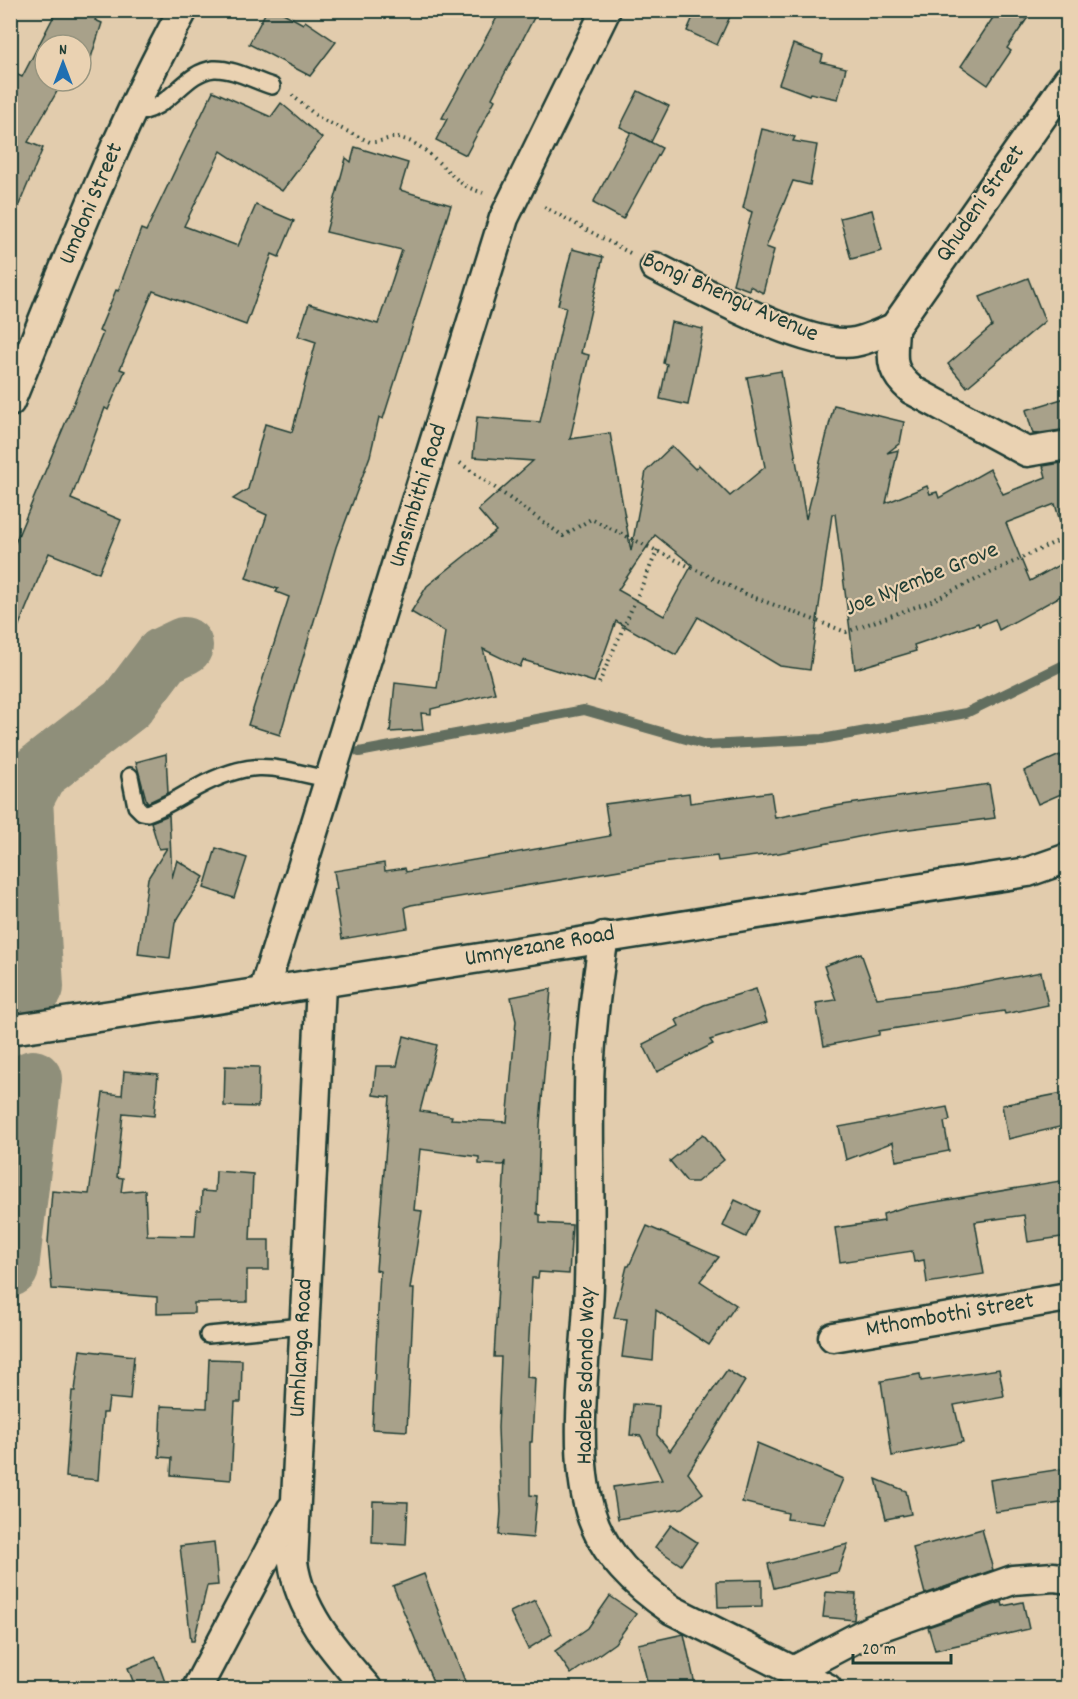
<svg xmlns="http://www.w3.org/2000/svg" width="1078" height="1699" font-family="Dekko,sans-serif">
<rect width="100%" height="100%" fill="#e2ccad"/>
<filter id="ink" filterUnits="userSpaceOnUse"><feTurbulence type="fractalNoise" baseFrequency=".0167" numOctaves="2"/><feDisplacementMap in="SourceGraphic" scale="12" xChannelSelector="R" yChannelSelector="G"/><feConvolveMatrix kernelMatrix="1 2 1 2 8 2 1 2 1" color-interpolation-filters="sRGB"/></filter>
<g filter="url(#ink)">
<g fill="none" stroke-linecap="round" stroke-linejoin="round">
<path stroke="#626e5e" stroke-width="10" d="M359 752 584 710 707 745 822 739 966 713 1068 663"/>
<g stroke="#8f8f7a" stroke-width="58">
<path d="M35 987 24 800 38 773 127 704 163 656 184 646"/>
<path d="M10 1268 33 1079"/>
</g>
</g>
<g fill="#a8a18a" stroke="#1f3d34" stroke-width="1.5" fill-rule="evenodd">
<path d="M57 10H100L95 20 102 23 89 64 81 61V45H45V81H63L28 142 43 148 10 226V71L22 77Z"/>
<path d="M267 10H278L303 24 305 21 336 42 310 76 249 44Z"/>
<path d="M501 10H538L492 98 495 100 466 155 436 140 447 119 442 118Z"/>
<path d="M696 10H733L717 45 687 31Z"/>
<path d="M998 10H1033L1007 48 1011 51 988 85 961 66Z"/>
<path d="M793 44 823 55 821 62 846 68 838 99 810 93 809 95 779 84Z"/>
<path d="M213 91 271 117 281 103 322 138 282 191 221 151 184 226 238 246 256 205 294 221 279 257 272 254 246 325 153 291 120 369 125 371 108 410 105 408 71 499 121 520 99 573 49 553 10 647V555L103 333 99 331 116 290 118 291 141 229 146 231Z"/>
<path d="M638 91 669 106 651 142 620 127Z"/>
<path d="M762 129 795 137 793 141 817 145 810 185 793 181 766 247 774 250 763 293 750 286 749 290 733 284 752 212 743 208Z"/>
<path d="M631 132 662 148 623 219 593 203Z"/>
<path d="M355 147 408 163 400 190 451 205 383 419 379 417 370 456 336 547 280 735 248 725 289 597 276 592 278 589 246 578 267 515 233 499 248 489 265 424 292 432 316 342 298 336 309 304 378 324 402 250 326 232 346 158 351 162Z"/>
<path d="M872 210 882 251 851 259 840 218Z"/>
<path d="M572 249 603 257 581 353 589 355 570 439 610 433 631 551 646 471 672 446 695 469 699 465 730 496 765 467 747 377 781 371 806 519 834 405 904 422 900 443 887 453 898 450 886 503 927 486 930 494 937 492 939 498 990 469 1003 494 1046 477 1043 466 1068 462V524L1061 525 1055 504 1006 523 1030 581 1059 565 1068 580V592L999 630 995 619 979 626 978 623 914 645 916 651 855 669 835 514H832L810 670 780 666 698 617 676 655 616 621 594 682 523 660 520 667 483 649 495 693 431 709V714L421 713 423 730 390 732 395 683 437 688 445 632 411 612 427 586 496 531 478 510 533 461 473 457 477 417 540 422 566 307 558 305ZM655 535 692 565 664 616 618 590Z"/>
<path d="M1028 278 1045 321 967 387 948 364 992 326 980 297Z"/>
<path d="M671 322 703 329 688 405 660 399 667 364 663 363Z"/>
<path d="M1068 397V429L1033 434 1026 410Z"/>
<path d="M166 754 168 793 147 803 136 762Z"/>
<path d="M1060 755 1068 771V791L1038 804 1024 771Z"/>
<path d="M989 784 995 818 878 833 779 853 718 861 717 856 661 863 411 905 405 907 408 928 342 939 334 889H337L334 871 384 863 385 871 405 868 406 872 610 836 605 804 689 793 690 803 771 792 775 818 835 806Z"/>
<path d="M169 815 172 878 177 860 204 877 175 923 170 958 138 954 148 878 167 848 159 849 151 822Z"/>
<path d="M216 848 247 858 234 898 204 888Z"/>
<path d="M861 953 877 998 955 988 1041 972 1048 1005 1005 1014 1004 1011 879 1031V1035L824 1046 816 1003 836 1000 824 966Z"/>
<path d="M551 989 540 1124 537 1214 540 1215V1223L572 1225 569 1274 539 1272 538 1278H532L527 1377 535 1378 532 1442H530V1495L537 1496 533 1538 499 1535 501 1512 498 1428 501 1357H494L505 1161 503 1165 479 1164V1157L420 1149 414 1210 422 1211 410 1289H414L407 1431 372 1429 380 1271 376 1270 390 1097 373 1095 376 1066H397L404 1036 437 1045 420 1111 452 1116 451 1119 507 1122 516 1021 511 997Z"/>
<path d="M756 989 767 1022 710 1040 713 1044 657 1072 643 1044 679 1026 676 1020 704 1005Z"/>
<path d="M225 1066 259 1067 258 1107 224 1106Z"/>
<path d="M124 1071 158 1074 154 1116 123 1113 117 1177 123 1178 121 1192 145 1190 147 1235 195 1236 197 1210H201L202 1191 215 1192 216 1171 253 1174 250 1240H269V1270H247V1302L194 1303V1313L157 1314V1297L52 1289 48 1242 52 1191 89 1194 103 1093 122 1095Z"/>
<path d="M1068 1092V1125L1008 1139 1002 1105Z"/>
<path d="M947 1107 950 1120 944 1122 949 1151 896 1161 893 1142 846 1160 839 1127Z"/>
<path d="M703 1134 724 1160 697 1182H687L670 1161Z"/>
<path d="M1060 1181 1068 1218V1236L1028 1242 1024 1215 975 1222 984 1274 927 1283 924 1260 914 1262 912 1251 840 1262 835 1228 884 1221 883 1214 905 1207Z"/>
<path d="M735 1200 759 1211 746 1237 723 1226Z"/>
<path d="M647 1226 719 1257 700 1281 736 1305 709 1345 656 1310 653 1361 622 1357 627 1319 614 1318 627 1266H629Z"/>
<path d="M80 1350 134 1356 130 1400 109 1398 107 1413H103L98 1480 66 1477 72 1391H75Z"/>
<path d="M209 1359 242 1360 241 1402H235L231 1480 171 1475 172 1458 159 1457 161 1406 207 1408Z"/>
<path d="M999 1369 1004 1396 954 1405 963 1442 892 1456 881 1381 920 1374 921 1381Z"/>
<path d="M727 1370 745 1381 688 1473 703 1493 683 1508 618 1519 613 1487 662 1480 641 1436 630 1435 633 1404 659 1406 657 1435 670 1451Z"/>
<path d="M757 1443 843 1479 824 1524 787 1519 788 1513 742 1502Z"/>
<path d="M1068 1468V1502L995 1512 990 1480Z"/>
<path d="M876 1479 906 1491 911 1514 886 1519Z"/>
<path d="M373 1501 408 1502 406 1545 372 1543Z"/>
<path d="M671 1525 697 1542 681 1565 655 1547Z"/>
<path d="M982 1529 993 1570 925 1594 913 1548Z"/>
<path d="M214 1542 218 1585 207 1586 194 1641H191L180 1546Z"/>
<path d="M848 1544 838 1572 774 1588 768 1564Z"/>
<path d="M424 1574 468 1689H436L393 1586Z"/>
<path d="M762 1580V1606L718 1607 717 1581Z"/>
<path d="M826 1592 856 1594 854 1620 823 1617Z"/>
<path d="M610 1596 636 1614 615 1643 571 1674 555 1651 588 1628Z"/>
<path d="M535 1600 552 1634 528 1649 510 1612Z"/>
<path d="M1002 1602 1003 1606 1023 1602 1029 1629 935 1650 928 1627Z"/>
<path d="M684 1634 696 1689H649L638 1644Z"/>
<path d="M156 1657 165 1682 146 1689H136L128 1668Z"/>
</g>
<g fill="none" stroke-linecap="round" stroke-linejoin="round">
<defs>
<g id="service">
<path d="M131 113C170 113 182 72 214 69 233 68 255 81 272 86"/>
<path d="M130 776 136 806 142 812 147 813C164 808 181 796 196 788 252 758 271 766 330 780"/>
<path d="M208 1335 303 1326"/>
</g>
<g id="minor">
<path d="M655 267C698 288 809 351 855 342 868 340 882 332 894 328 893 357 887 369 912 390L1027 452 1068 445"/>
<path d="M894 328 1068 80"/>
<path d="M10 402C64 270 114 136 183 10"/>
<path d="M604 936C596 989 589 1041 589 1094 588 1158 591 1221 589 1285 587 1352 571 1447 590 1511 603 1555 636 1585 672 1610L827 1688"/>
<path d="M321 985 293 1562C300 1613 335 1651 367 1688"/>
<path d="M263 993 504 218 606 10"/>
<path d="M10 1030C350 981 689 923 1028 872L1068 858"/>
<path d="M833 1337 1068 1297"/>
<path d="M795 1670 871 1630 1013 1580 1054 1577 1068 1579"/>
<path d="M197 1688 291 1510"/>
</g>
</defs>
<use href="#service" stroke="#1f3d34" stroke-width="20"/>
<use href="#minor" stroke="#1f3d34" stroke-width="33"/>
<g stroke="#1f3d34" stroke-width="4" stroke-dasharray="1.5 4.5" stroke-linecap="butt">
<path d="M292 95 319 118 370 142C378 143 384 139 392 138 422 136 444 173 466 186 471 189 478 191 483 193"/>
<path d="M544 207 630 253"/>
<path d="M460 463 563 536 591 519 748 595 846 632 929 602 1068 536"/>
<path d="M599 683 658 549"/>
</g>
<use href="#service" stroke="#ead2b2" stroke-width="15"/>
<use href="#minor" stroke="#ead2b2" stroke-width="28"/>
</g>
</g>
<g text-anchor="middle" dominant-baseline="central" stroke-width="4.5" stroke-linejoin="round" paint-order="stroke">
<g font-size="24" fill="#1f3d34" stroke="#ead2b2">
<text transform="translate(92 204) rotate(-67)">Umdoni Street</text>
<text transform="translate(981 204) rotate(-55)">Qhudeni Street</text>
<text transform="translate(730 298) rotate(24)">Bongi Bhengu Avenue</text>
<text transform="translate(419 496) rotate(-73)">Umsimbithi Road</text>
<text transform="translate(922 580) rotate(-22)">Joe Nyembe Grove</text>
<text transform="translate(540 947) rotate(-10)">Umnyezane Road</text>
<text transform="translate(950 1316) rotate(-10)">Mthombothi Street</text>
<text transform="translate(302 1348) rotate(-87)">Umhlanga Road</text>
<text transform="translate(587 1376) rotate(-89)">Hadebe Sdondo Way</text>
</g>
</g>
<rect width="1078" height="1699" fill="none" stroke="#ead2b2" stroke-width="36"/>
<rect x="18" y="18" width="1042" height="1663" fill="none" stroke="#1f3d34" stroke-width="2" filter="url(#ink)"/>
<g transform="translate(63 63)"><circle r="28" fill="#ead2b2" stroke="#999680" stroke-width="1.5"/>
<path d="M0-4.5L10 22L0 15L-10 22Z" fill="#1f6fb2"/>
<text y="-9" font-size="16" font-weight="bold" text-anchor="middle" fill="#1f3d34">N</text>
</g>
<path d="M853 1654v9h98v-9" fill="none" stroke="#1f3d34" stroke-width="3"/>
<text x="862" y="1654" font-size="18" fill="#1f3d34" stroke="#ead2b2" stroke-width="4.5" paint-order="stroke">20 m</text>
</svg>
